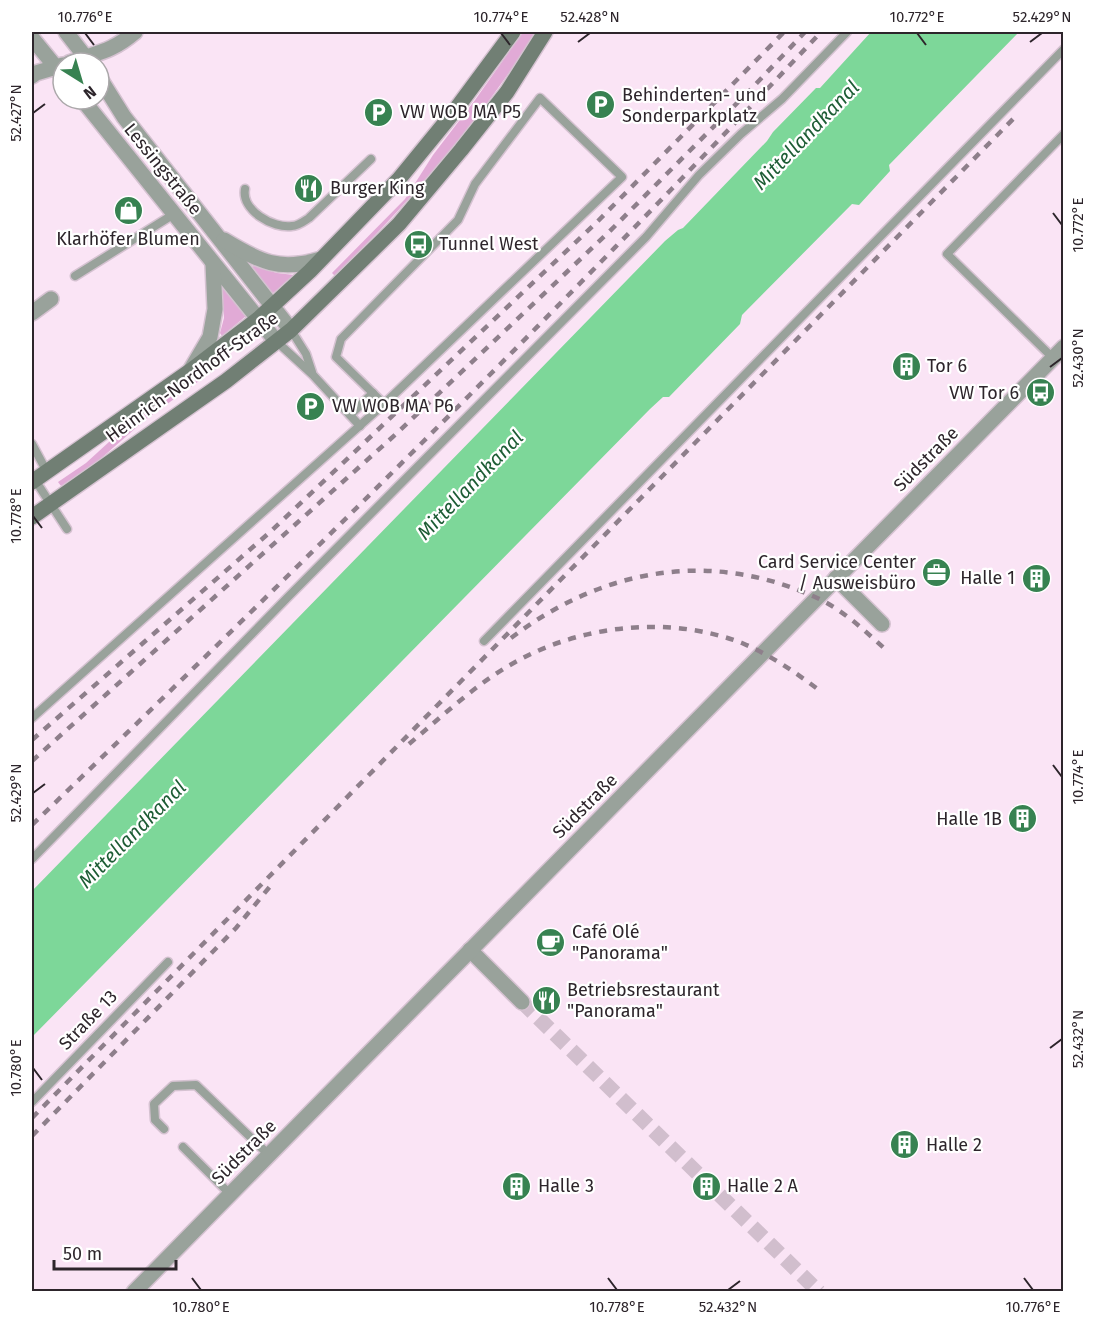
<svg xmlns="http://www.w3.org/2000/svg" width="1095" height="1323" font-family="'Fira Sans',sans-serif">
<rect width="100%" height="100%" fill="#fae4f5"/>
<g fill="#e1aad6">
<path d="M523 32H536C480 121 410 202 335 276L332 273 405 199 433 155 475 100Z"/>
<path d="M254 266 277 273 294 275 272 294 251 267Z"/>
<path d="M224 288 246 316 222 336 220 333 224 318 222 291Z"/>
<path d="M214 364 217 368 145 420 98 461 61 486 58 482 86 463 121 431Z"/>
</g>
<path fill="#7dd799" d="M871 32H1019L889 165 890 171 859 205 852 204 742 315 740 324 669 397H663L650 409 32 1037V891L665 241 678 230 683 228 767 141 773 132 816 88H820Z"/>
<g fill="none" stroke-linecap="round" stroke-linejoin="round">
<path stroke="#d1becd" stroke-width="15" stroke-dasharray="15 8" stroke-linecap="butt" d="M522 1002 819 1292"/>
<defs>
<g id="service">
<path d="M245 189C241 210 273 229 292 226 298 226 303 222 309 218L371 159"/>
<path d="M75 276 174 214"/>
<path d="M291 330 306 354 312 372"/>
<path d="M276 341 313 375 360 426"/>
<path d="M1053 358 947 254 1064 134"/>
<path d="M350 415 373 393"/>
<path d="M32 444 47 472"/>
<path d="M35 480 67 529"/>
<path d="M484 641 1064 49"/>
<path d="M32 718 384 404 622 177 540 98 475 184 458 220 341 339 336 357 384 404"/>
<path d="M32 859 288 597 646 237 699 175 741 134 782 99 847 32"/>
<path d="M32 1102 168 962"/>
<path d="M164 1129 155 1120 154 1104 173 1086 196 1085 269 1155"/>
<path d="M183 1147 230 1194"/>
</g>
<g id="minor">
<path d="M69 63C98 52 110 53 135 32"/>
<path d="M32 76 36 73 63 65"/>
<path d="M32 313 51 299"/>
<path d="M836 578 882 624"/>
<path d="M470 950 522 1002"/>
<path d="M134 1292 1064 347"/>
</g>
<g id="tertiary">
<path d="M66 32 90 63"/>
<path d="M32 38 63 76"/>
<path d="M99 77 124 117 291 330"/>
<path d="M82 99 276 341"/>
<path d="M224 240C260 262 280 272 321 259"/>
<path d="M190 371 210 337 215 309 213 264"/>
</g>
<g id="secondary">
<path d="M32 482 190 371 258 319 310 271 399 179 453 113 513 32"/>
<path d="M32 517 226 381 291 330 399 224 461 150 507 92 545 32"/>
</g>
</defs>
<use href="#service" stroke="#d5c2d1" stroke-width="11"/>
<use href="#minor" stroke="#d5c2d1" stroke-width="18"/>
<use href="#tertiary" stroke="#d5c2d1" stroke-width="18"/>
<use href="#secondary" stroke="#d5c2d1" stroke-width="18"/>
<use href="#service" stroke="#99a29b" stroke-width="8"/>
<use href="#minor" stroke="#99a29b" stroke-width="15"/>
<use href="#tertiary" stroke="#99a29b" stroke-width="15"/>
<use href="#secondary" stroke="#717f74" stroke-width="15"/>
<g stroke="#8e7f8b" stroke-width="4.5" stroke-dasharray="8 8" stroke-linecap="butt">
<path d="M511 638C602 569 709 549 815 597 842 609 864 630 885 649"/>
<path d="M32 740 269 533 598 221 784 32"/>
<path d="M409 744C445 714 480 680 521 659 587 624 672 616 742 643 770 655 795 672 819 690"/>
<path d="M32 761 396 434 609 232 754 86 805 32"/>
<path d="M32 825C300 566 566 304 821 32"/>
<path d="M32 1118 1017 115"/>
<path d="M32 1136 236 928 272 884"/>
</g>
</g>
<path fill="none" stroke="#2d252b" stroke-width="2" d="M85 33 94 45M501 33 510 45M917 33 926 45M578 42 590 33M1030 42 1042 33M33 113 45 104M1053 213 1062 225M1050 367 1062 358M33 516 42 528M1053 765 1062 777M33 793 45 784M1050 1048 1062 1039M33 1068 42 1080M192 1278 201 1290M608 1278 617 1290M1024 1278 1033 1290M728 1290 740 1281"/>
<defs>
<symbol id="parking-disc" viewBox="-11 -11 22 22"><circle r="9.5" fill="#378251" stroke="#fff"/><path d="M-3.5-5.5H1a3.5 3.5 0 0 1 0 7H-1V5.5H-3.5ZM-1-3.4V-.6H.8a1.4 1.4 0 0 0 0-2.8Z" fill="#fff"/></symbol>
<symbol id="restaurant-disc" viewBox="-11 -11 22 22"><circle r="9.5" fill="#378251" stroke="#fff"/><path d="M-5-6h1v4h1v-4h1v4h1v-4h1v5L-1.5 .5V6h-2V.5L-5-1ZM5-6V6H3V1.5H1.5Q1.5-4 5-6Z" fill="#fff"/></symbol>
<symbol id="shop-disc" viewBox="-11 -11 22 22"><circle r="9.5" fill="#378251" stroke="#fff"/><path d="M-5-2.5h2.3a2.7 3.5 0 0 1 5.4 0H5L5.5 6h-11ZM-1.5-2.5h3a1.5 2.3 0 0 0-3 0Z" fill="#fff"/></symbol>
<symbol id="bus-disc" viewBox="-11 -11 22 22"><circle r="9.5" fill="#378251" stroke="#fff"/><path d="M-5-6H5V4H4V6H2V4H-2V6H-4V4H-5ZM-3.5-4V0h7V-4ZM-3.5 1.2v1.5H-2V1.2ZM2 1.2v1.5H3.5V1.2Z" fill="#fff"/></symbol>
<symbol id="building-disc" viewBox="-11 -11 22 22"><circle r="9.5" fill="#378251" stroke="#fff"/><path d="M-4-6H4V6H1V3H-1V6H-4ZM-2.5-4.3h1.7v1.8h-1.7ZM.8-4.3h1.7v1.8H.8ZM-2.5-1h1.7V.8h-1.7ZM.8-1h1.7V.8H.8Z" fill="#fff"/></symbol>
<symbol id="office-disc" viewBox="-11 -11 22 22"><circle r="9.5" fill="#378251" stroke="#fff"/><path d="M-6-3h4V-5.5h4V-3h4V5H-6ZM-1-4.5V-3h2v-1.5ZM-6 0V1H6V0Z" fill="#fff"/></symbol>
<symbol id="cafe-disc" viewBox="-11 -11 22 22"><circle r="9.5" fill="#378251" stroke="#fff"/><path d="M-5.5-4.5H6V0H3Q3 3.5 0 3.5H-2.5Q-5.5 3.5-5.5 0ZM3-3.2v2h1.7v-2ZM-6 4.5H4V6H-6Z" fill="#fff"/></symbol>
</defs>
<g fill-rule="evenodd">
<use href="#parking-disc" x="584" y="88" width="33" height="33"/>
<use href="#parking-disc" x="362" y="96" width="33" height="33"/>
<use href="#restaurant-disc" x="292" y="172" width="33" height="33"/>
<use href="#shop-disc" x="112" y="194" width="33" height="33"/>
<use href="#bus-disc" x="402" y="228" width="33" height="33"/>
<use href="#building-disc" x="890" y="350" width="33" height="33"/>
<use href="#bus-disc" x="1024" y="376" width="33" height="33"/>
<use href="#parking-disc" x="294" y="390" width="33" height="33"/>
<use href="#office-disc" x="920" y="556" width="33" height="33"/>
<use href="#building-disc" x="1020" y="562" width="33" height="33"/>
<use href="#building-disc" x="1006" y="802" width="33" height="33"/>
<use href="#cafe-disc" x="534" y="926" width="33" height="33"/>
<use href="#restaurant-disc" x="530" y="984" width="33" height="33"/>
<use href="#building-disc" x="888" y="1128" width="33" height="33"/>
<use href="#building-disc" x="500" y="1170" width="33" height="33"/>
<use href="#building-disc" x="690" y="1170" width="33" height="33"/>
</g>
<g text-anchor="middle" dominant-baseline="central" stroke-width="4.5" stroke-linejoin="round" paint-order="stroke">
<g font-size="18" fill="#2d252b" stroke="#fff" text-anchor="start">
<text x="622" y="95">Behinderten- und<tspan x="622" dy="21">Sonderparkplatz</tspan></text>
<text x="400" y="112">VW WOB MA P5</text>
<text x="330" y="188">Burger King</text>
<text x="128" y="239" text-anchor="middle">Klarhöfer Blumen</text>
<text x="439" y="244">Tunnel West</text>
<text x="927" y="366">Tor 6</text>
<text x="1019" y="393" text-anchor="end">VW Tor 6</text>
<text x="332" y="406">VW WOB MA P6</text>
<text x="916" y="562" text-anchor="end">Card Service Center<tspan x="916" dy="21">/ Ausweisbüro</tspan></text>
<text x="1015" y="578" text-anchor="end">Halle 1</text>
<text x="1002" y="819" text-anchor="end">Halle 1B</text>
<text x="572" y="932">Café Olé<tspan x="572" dy="21">"Panorama"</tspan></text>
<text x="567" y="990">Betriebsrestaurant<tspan x="567" dy="21">"Panorama"</tspan></text>
<text x="926" y="1145">Halle 2</text>
<text x="538" y="1186">Halle 3</text>
<text x="727" y="1186">Halle 2 A</text>
</g>
<g font-size="18" fill="#2d252b" stroke="#fff">
<text transform="translate(163 169) rotate(51)">Lessingstraße</text>
<text transform="translate(192 377) rotate(-36)">Heinrich-Nordhoff-Straße</text>
<text transform="translate(926 459) rotate(-45)">Südstraße</text>
<text transform="translate(585 806) rotate(-45)">Südstraße</text>
<text transform="translate(88 1020) rotate(-46)">Straße 13</text>
<text transform="translate(244 1152) rotate(-45)">Südstraße</text>
</g>
<g font-size="20" font-style="italic" fill="#1d5d35" stroke="#fff">
<text transform="translate(806 135) rotate(-46)">Mittellandkanal</text>
<text transform="translate(470 485) rotate(-46)">Mittellandkanal</text>
<text transform="translate(132 834) rotate(-45)">Mittellandkanal</text>
</g>
</g>
<rect width="1095" height="1323" fill="none" stroke="#ffffff" stroke-width="66"/>
<g transform="translate(81 81) rotate(143)"><circle r="28" fill="#ffffff" stroke="#aba8aa" stroke-width="1.5"/>
<path d="M0-4.5L10 22L0 15L-10 22Z" fill="#378251"/>
<text y="-9" font-size="16" font-weight="bold" text-anchor="middle" fill="#2d252b">N</text>
</g>
<path d="M54 1260v9h122v-9" fill="none" stroke="#2d252b" stroke-width="3"/>
<text x="63" y="1260" font-size="18" fill="#2d252b" stroke="#ffffff" stroke-width="4.5" paint-order="stroke">50 m</text>
<rect x="33" y="33" width="1029" height="1257" fill="none" stroke="#2d252b" stroke-width="2"/>
<g font-size="15" text-anchor="middle" fill="#2d252b">
<text x="85" y="22">10.776°E</text>
<text x="501" y="22">10.774°E</text>
<text x="590" y="22">52.428°N</text>
<text x="917" y="22">10.772°E</text>
<text x="1042" y="22">52.429°N</text>
<text transform="translate(16 113) rotate(-90)" y="5">52.427°N</text>
<text transform="translate(1078 225) rotate(-90)" y="5">10.772°E</text>
<text transform="translate(1078 358) rotate(-90)" y="5">52.430°N</text>
<text transform="translate(16 516) rotate(-90)" y="5">10.778°E</text>
<text transform="translate(1078 777) rotate(-90)" y="5">10.774°E</text>
<text transform="translate(16 793) rotate(-90)" y="5">52.429°N</text>
<text transform="translate(1078 1039) rotate(-90)" y="5">52.432°N</text>
<text transform="translate(16 1068) rotate(-90)" y="5">10.780°E</text>
<text x="201" y="1312">10.780°E</text>
<text x="617" y="1312">10.778°E</text>
<text x="728" y="1312">52.432°N</text>
<text x="1033" y="1312">10.776°E</text>
</g>
</svg>
